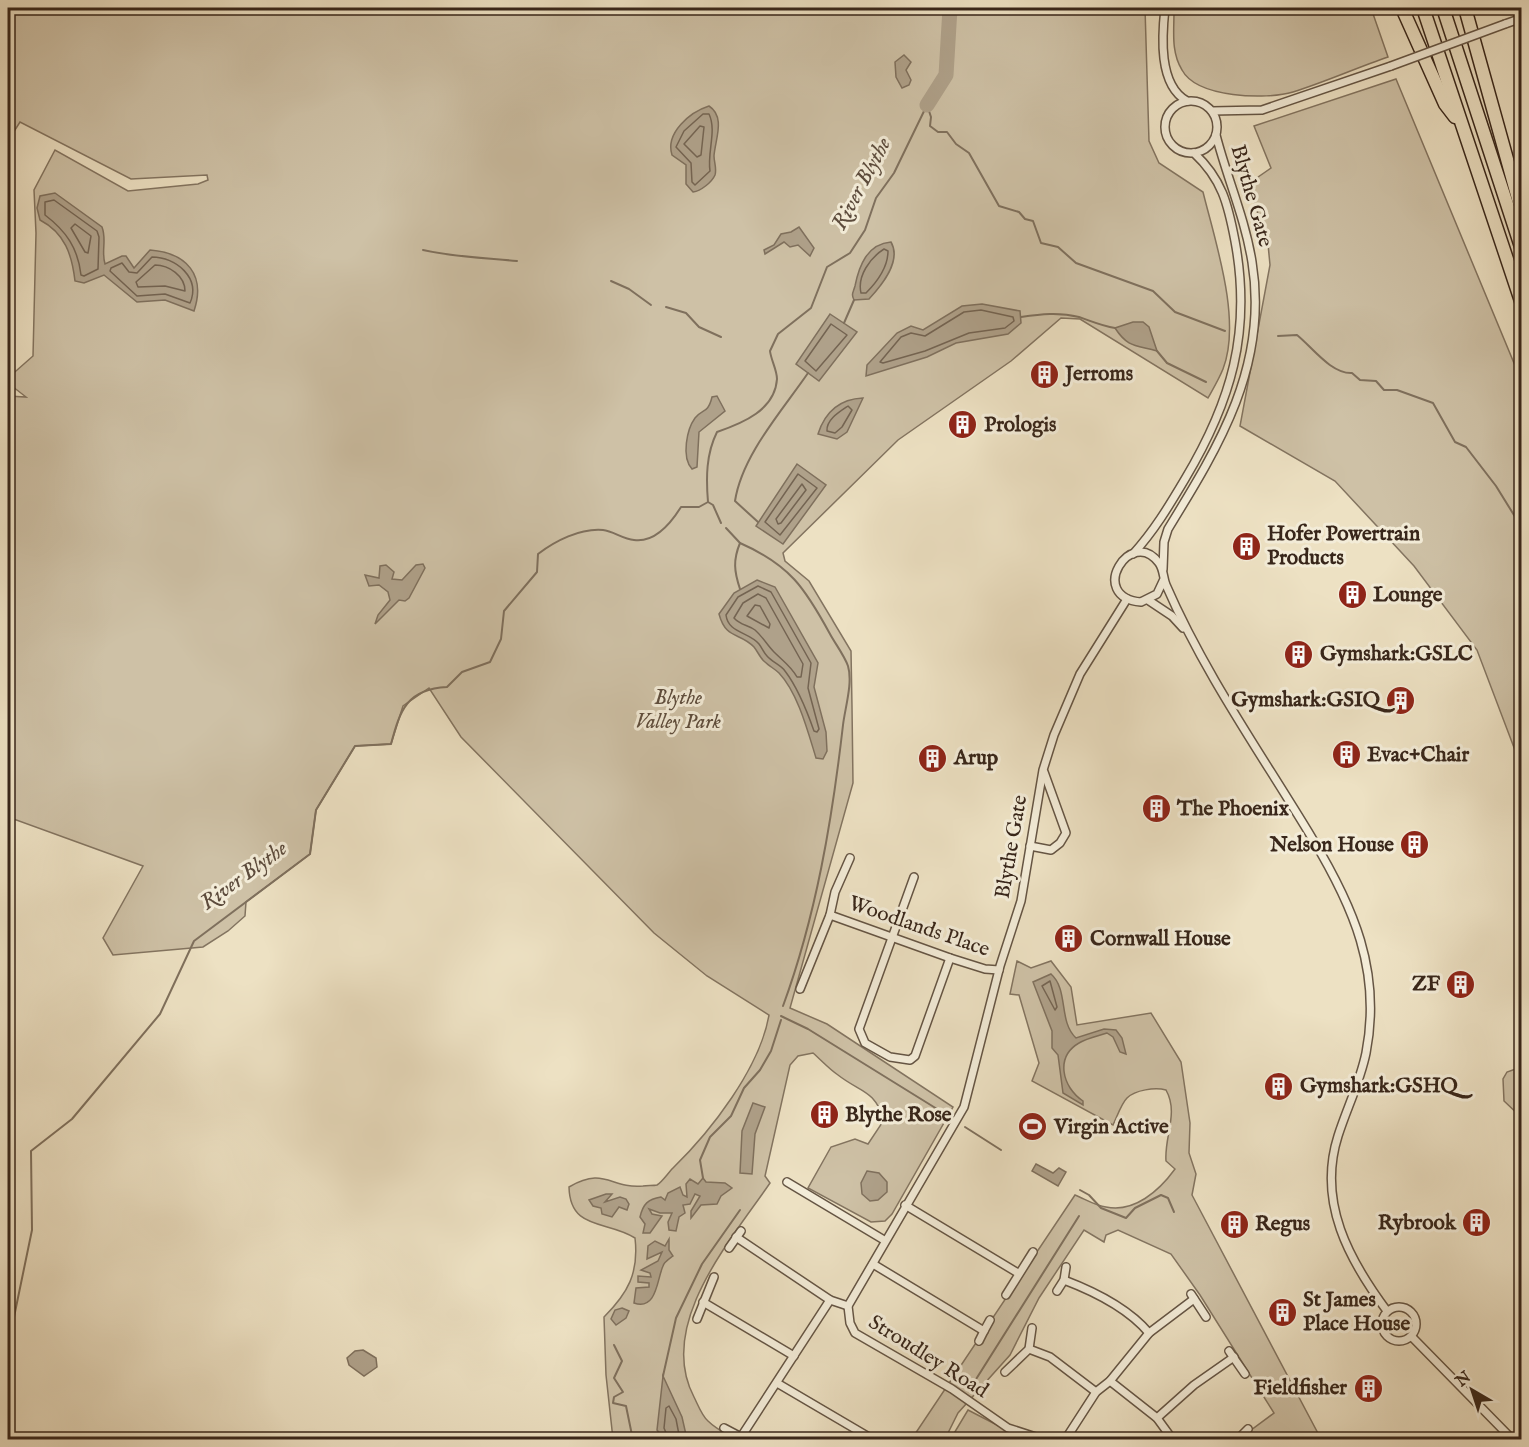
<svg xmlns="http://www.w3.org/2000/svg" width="1529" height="1447" font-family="'IM FELL English',serif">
<rect width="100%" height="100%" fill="#ede1c3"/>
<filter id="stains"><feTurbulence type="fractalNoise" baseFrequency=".00333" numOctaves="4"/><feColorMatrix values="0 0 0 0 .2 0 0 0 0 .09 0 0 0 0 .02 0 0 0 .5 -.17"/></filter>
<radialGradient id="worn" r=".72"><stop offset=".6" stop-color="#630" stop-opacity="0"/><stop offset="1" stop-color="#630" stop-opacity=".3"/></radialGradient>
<g fill="#cec1a6" stroke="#837460" stroke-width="1.5">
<path d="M8 8H1145L1149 141 1159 163 1203 192C1215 241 1242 320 1223 369 1219 379 1213 389 1208 398L1080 319 1061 318 1011 361 898 440 783 553 785 561 809 581 851 651 852 707 853 783 790 1008 827 1024 953 1107 892 1214 885 1221 871 1222 808 1188 831 1147 855 1139 868 1144 884 1120C874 1089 861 1093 838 1075 829 1069 821 1060 813 1053L798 1056 790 1065 765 1176 770 1183C731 1240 656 1325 694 1397 698 1405 702 1416 708 1421 715 1428 726 1434 734 1439H613L606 1375 604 1317C628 1293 639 1273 635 1238 607 1220 570 1231 569 1187 605 1166 610 1189 643 1186 647 1185 653 1186 657 1185 662 1182 668 1173 673 1168 711 1131 760 1068 769 1015L707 976 654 933 461 737 429 688 403 706 391 744 355 746 316 810 310 854 246 902 245 916 228 931 203 947 113 955 103 938 143 866 8 817V396L26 397 8 383V378L33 356 36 233 34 190 55 150 128 191 198 184 208 180 207 175 131 179 20 122 8 141Z"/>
<path d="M1180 8H1371L1388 57C1356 68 1325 82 1293 92 1266 100 1197 98 1182 70 1171 52 1174 32 1174 12Z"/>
<path d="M1396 79 1521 380V766L1477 650 1414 566 1335 481 1240 426 1270 265 1268 244 1248 184 1271 168 1254 126Z"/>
<path d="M1017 961 1031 968 1051 961 1071 987 1077 1025 1151 1013 1181 1062 1190 1123 1189 1153 1196 1174 1192 1195 1321 1439H1239L1274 1413 1200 1295 1171 1254 1118 1230 1106 1235 1104 1242 1084 1230 1039 1298 1010 1355 958 1413 945 1439 911 1440 1075 1195C1085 1199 1096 1206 1106 1207 1134 1213 1159 1191 1175 1169L1166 1161C1164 1137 1179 1113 1166 1090 1155 1087 1135 1090 1127 1098 1121 1104 1117 1117 1113 1125L1032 1081 1039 1063 1019 995 1010 994Z"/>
<path d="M1521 1067H1522L1521 1117 1504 1101 1503 1079 1507 1072Z"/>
<path d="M968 1410 1024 1439 950 1440Z"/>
</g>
<g fill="#afa18a" stroke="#7f705d" stroke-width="1.5">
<path d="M904 55 911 62 906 70 911 80 909 85 902 88 896 77 895 62Z"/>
<path d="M709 106C726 117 715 140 714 156 714 162 717 169 715 175 712 182 701 191 693 192L686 184V165L672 155C665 133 690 112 709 106Z"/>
<path d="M55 193 102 227C107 240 101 251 105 264L122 256H126L134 268 150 250C187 253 206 275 194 311L165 300 137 302 104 275 84 283 75 281C72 255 65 233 40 220L37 208 40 196Z"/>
<path d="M799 227 814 248 810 256 798 245 790 247 784 242 765 254 764 250 774 245 781 234 791 232Z"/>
<path d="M891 242C902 261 882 285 869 299L854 300C851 294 853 293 855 286 859 266 867 244 891 242Z"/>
<path d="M982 304 1020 311 1021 323 1008 334 956 343 927 357 866 376 867 365 897 333 911 326 923 330 962 306Z"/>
<path d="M830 314 857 332 819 381 796 364Z"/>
<path d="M1133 322H1143L1149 327 1157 351C1136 345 1128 348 1115 328Z"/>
<path d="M717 396 725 411 699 432 697 467 692 469C681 457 687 429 695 418 702 409 708 414 712 397Z"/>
<path d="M863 398 847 432 837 439 818 434C825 412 840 399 863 398Z"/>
<path d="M797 464 826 485 783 544 756 526Z"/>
<path d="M423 564 425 568 409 598 405 601 399 600 375 624 378 615 390 600 388 592 379 585 369 586 365 575 379 578 380 566 386 565 394 572 392 579 402 580 416 565Z"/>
<path d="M757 580 775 587 818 663 814 687 826 732 827 751 823 759 816 758C808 732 798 693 779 673 775 669 769 666 765 662 760 658 758 652 754 647 740 632 726 640 719 614L734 593Z"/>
<path d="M1051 974C1069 990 1058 1021 1076 1038L1104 1029 1116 1030 1122 1038 1126 1054 1120 1052 1113 1037 1107 1033C1098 1036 1087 1038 1079 1043 1055 1057 1062 1087 1083 1101V1105L1063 1093 1058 1055 1052 1048V1031L1033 982Z"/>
<path d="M753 1103 765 1107 755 1134 752 1174 740 1173 742 1131Z"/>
<path d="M1036 1164 1053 1173 1059 1168 1066 1172 1058 1186 1032 1171Z"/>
<path d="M867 1171 879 1173 887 1182V1192L878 1200 870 1201 862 1194 861 1183Z"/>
<path d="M703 1178 706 1182 725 1183 732 1188 721 1196 717 1204 701 1205 691 1218V1211L700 1196 695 1194 690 1204 683 1205 685 1213 679 1217 676 1231 669 1230 668 1222 672 1213H660L649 1209 652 1214 662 1216 650 1233H643L645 1224 640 1217C643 1204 648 1199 661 1197L665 1200 668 1193 680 1187 683 1195 687 1197 686 1184 690 1179 698 1184Z"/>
<path d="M606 1194H612L605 1202 620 1197 626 1199 629 1204 627 1210 619 1207 612 1217 602 1214 601 1208 593 1206 589 1200Z"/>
<path d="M669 1239V1250L673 1256C669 1259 664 1262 663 1266 657 1279 657 1311 634 1303L636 1288 649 1287V1283L638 1282V1276L651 1277 650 1273 641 1270 658 1261 662 1252 647 1259 648 1246 655 1241 665 1246Z"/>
<path d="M622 1308 629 1311 626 1318 616 1325 611 1319 615 1310Z"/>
<path d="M363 1350 376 1358 377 1367 364 1376 349 1365 347 1358 355 1351Z"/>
<path d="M663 1376 682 1417 687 1439H664L657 1430Z"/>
</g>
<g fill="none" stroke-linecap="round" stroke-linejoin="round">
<g stroke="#746452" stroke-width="1.5">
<path d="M703 114H709C717 131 707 152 710 171L695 185 692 182 691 163 676 147 684 131Z"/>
<path d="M700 126 704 127 701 155 697 157 684 144Z"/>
<path d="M54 200 97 231 99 237 98 269 84 276 81 275C78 248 66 231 45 215V202Z"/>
<path d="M75 224 91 236 88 253 85 252 71 228Z"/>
<path d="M884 249 888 251C888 267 877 282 866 293H861C857 276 870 258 884 249Z"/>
<path d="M152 257C176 257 201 278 190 303L165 294 137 296 110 271 111 268 122 263 129 272 137 273Z"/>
<path d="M155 265C169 265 185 276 185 291L165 286 138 287 136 282Z"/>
<path d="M981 310 1013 317 1014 321 1005 328 969 333 925 351 883 363 880 362 901 337 911 333 925 336 964 312Z"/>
<path d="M831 324 847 335 816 371 805 361Z"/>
<path d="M848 406 852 410 842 427 835 433 827 431C826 420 839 412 848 406Z"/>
<path d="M798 474 817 488 780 535 765 522Z"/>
<path d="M802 484 806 490 781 523 778 524 776 519Z"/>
<path d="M758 586 771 592 811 663 808 688 819 729 817 732 814 731C807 711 798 688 785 671 781 665 772 662 767 656 764 653 762 648 759 644 749 632 728 633 726 615L738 597Z"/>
<path d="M758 594 766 598 803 664 801 677H797C791 666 783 661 774 652 767 645 763 637 755 630 748 625 740 625 734 618L743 603Z"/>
<path d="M755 605 760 606 770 624 769 628 747 616Z"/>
<path d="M1050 981 1057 1007 1055 1010 1042 986Z"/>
<path d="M669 1440 664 1428 666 1408 669 1406 676 1419 680 1440"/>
</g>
<g stroke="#7f705d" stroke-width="2">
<path d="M927 105 931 117 930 126 938 132H947L956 144 969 153 999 206 1019 212 1025 219 1033 221 1041 243 1058 247 1076 263 1153 291 1175 312 1225 331"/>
<path d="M423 250C454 257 485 258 517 261"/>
<path d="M611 281 629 289 651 305"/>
<path d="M666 307 686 313 699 327 721 337"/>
<path d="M1021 317C1041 314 1059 312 1079 317 1091 321 1102 326 1115 328"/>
<path d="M844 323 854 300"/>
<path d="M1278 336 1297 335C1312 347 1331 374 1352 373L1360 380 1376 381 1384 390H1397L1433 403 1455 442 1466 447 1496 486 1522 528"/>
<path d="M1157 351 1167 363 1206 382"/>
<path d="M708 502 713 505 721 523"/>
<path d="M758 522 735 501C742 455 782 411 808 373"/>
<path d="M726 528 740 543C733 560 734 571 740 589"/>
<path d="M740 543C790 565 805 588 830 634 836 645 844 655 848 666 853 683 845 708 843 725 832 821 816 916 783 1006"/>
<path d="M781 1016 808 1029 950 1117"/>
<path d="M965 1127 1001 1150"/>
<path d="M703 1178 700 1160 710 1137 731 1116 744 1088 760 1070 771 1051 781 1020"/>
<path d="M1080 1190 1089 1195 1101 1208 1126 1218 1135 1208 1161 1195 1168 1198 1174 1212"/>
<path d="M614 1345 622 1361 614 1378 623 1392 614 1397 613 1403 626 1406 633 1440"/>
<path d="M8 1346 32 1230 31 1151 72 1119 160 1014 194 941 310 854 316 810 355 746 391 744C400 710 407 689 447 687L462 672 490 662 501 639 504 611 537 572 538 554C555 541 580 528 603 530 613 531 623 539 634 540 655 543 671 523 681 507H699L708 502C706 478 706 454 717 432 743 423 775 410 777 379 777 370 771 360 770 351L778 334 811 308 827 267 850 253 865 230 876 198 894 173 927 105"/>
<path d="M663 1376 676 1318 702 1264 740 1210"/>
<path d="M973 1384 1079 1216"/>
</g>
<path stroke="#afa18a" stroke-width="15" d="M927 105 946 75 950 8"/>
<defs>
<g id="minor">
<path d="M1165 8C1162 35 1158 85 1187 101"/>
<path d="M1505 24 1522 18"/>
<circle cx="1191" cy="127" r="26"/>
<path d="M1212 111 1262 110 1391 66"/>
<path d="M1133 554C1154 531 1169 506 1185 479 1231 402 1252 332 1235 241 1228 204 1222 179 1194 153"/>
<path d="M1163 569 1164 542 1168 529C1219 446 1269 365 1252 262 1245 218 1227 178 1216 135"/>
<path d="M1164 579 1157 594 1141 602C1086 597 1131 525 1159 563 1164 570 1163 578 1166 585 1205 675 1262 755 1312 838 1353 906 1382 971 1366 1053 1360 1082 1347 1108 1338 1136 1317 1202 1349 1260 1387 1311"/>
<path d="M1148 600 1172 616 1183 628"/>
<path d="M1030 846 1051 850 1060 843 1066 833 1044 772"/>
<path d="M914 877 859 1029 865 1043 890 1057 910 1060 915 1056 950 958"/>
<path d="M830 915 950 958 985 969 999 970"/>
<path d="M800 989 830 915 835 892 850 858"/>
<path d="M787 1182 884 1240"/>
<path d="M905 1205 1018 1273"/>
<path d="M736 1237 830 1300 848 1306"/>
<path d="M729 1248 741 1231"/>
<path d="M873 1264 984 1331 990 1320"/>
<path d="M1064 1280C1093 1291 1128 1308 1149 1333"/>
<path d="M1057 1291 1064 1280 1066 1267"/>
<path d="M1191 1294 1206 1317"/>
<path d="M1006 1295 1033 1252"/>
<path d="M703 1302 794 1356"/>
<circle cx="1399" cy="1324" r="17"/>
<path d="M697 1319 714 1277"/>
<path d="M1412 1337 1513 1440"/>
<path d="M979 1341 984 1331"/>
<path d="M1029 1349 1050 1357 1096 1392"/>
<path d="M1229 1351 1245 1374"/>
<path d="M1005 1372 1029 1349 1032 1328"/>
<path d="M1110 1381 1157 1418 1173 1440"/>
<path d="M777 1383 874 1440"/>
<path d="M1157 1418 1194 1385 1234 1357"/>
<path d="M724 1428 741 1437 830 1300"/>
<path d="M1045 1440 1008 1428 952 1389 855 1333 850 1323 848 1306 964 1107 1000 966 1021 901 1043 770 1054 735 1080 674 1127 599"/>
<path d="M1065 1440 1096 1392 1110 1381 1149 1333 1194 1299"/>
<path d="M1237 1440 1248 1429"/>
</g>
<g id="motorway">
<path d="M1402 8 1445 104 1455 117"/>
<path d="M1423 8 1522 304"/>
<path d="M1443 8 1522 250"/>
<path d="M1465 8 1522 213"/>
</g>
</defs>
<use href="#minor" stroke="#655544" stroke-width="10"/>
<use href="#motorway" stroke="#38261a" stroke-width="15"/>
<use href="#minor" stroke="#f3ecd8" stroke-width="7"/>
<use href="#motorway" stroke="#ede1c3" stroke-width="12"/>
<defs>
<path id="minor-bridge" d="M1391 66 1505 24"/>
</defs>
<use href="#minor-bridge" stroke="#655544" stroke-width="10" stroke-linecap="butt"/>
<use href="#minor-bridge" stroke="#f3ecd8" stroke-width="7"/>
</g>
<defs>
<symbol id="building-disc" viewBox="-11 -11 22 22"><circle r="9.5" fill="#8f2418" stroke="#f3ecd8"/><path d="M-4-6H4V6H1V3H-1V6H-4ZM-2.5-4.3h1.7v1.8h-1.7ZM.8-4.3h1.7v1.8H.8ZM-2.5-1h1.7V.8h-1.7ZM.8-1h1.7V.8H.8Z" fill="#fff"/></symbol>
<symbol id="stadium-disc" viewBox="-11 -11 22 22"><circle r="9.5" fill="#8f2418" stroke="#f3ecd8"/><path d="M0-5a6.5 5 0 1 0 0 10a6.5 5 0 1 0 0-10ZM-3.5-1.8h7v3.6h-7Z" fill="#fff"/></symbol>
</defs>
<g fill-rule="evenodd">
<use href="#building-disc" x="1028" y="358" width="33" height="33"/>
<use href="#building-disc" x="946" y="408" width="33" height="33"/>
<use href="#building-disc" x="1230" y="530" width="33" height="33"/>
<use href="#building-disc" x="1336" y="578" width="33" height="33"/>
<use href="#building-disc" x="1282" y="638" width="33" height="33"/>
<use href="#building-disc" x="1384" y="684" width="33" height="33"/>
<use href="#building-disc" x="1330" y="738" width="33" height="33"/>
<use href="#building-disc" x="916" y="742" width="33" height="33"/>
<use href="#building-disc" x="1140" y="792" width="33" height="33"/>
<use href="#building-disc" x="1398" y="828" width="33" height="33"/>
<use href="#building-disc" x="1052" y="922" width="33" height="33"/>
<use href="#building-disc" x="1444" y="968" width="33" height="33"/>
<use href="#building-disc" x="1262" y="1070" width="33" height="33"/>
<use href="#building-disc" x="808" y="1098" width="33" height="33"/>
<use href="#stadium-disc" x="1016" y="1110" width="33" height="33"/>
<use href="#building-disc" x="1460" y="1206" width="33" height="33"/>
<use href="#building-disc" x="1218" y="1208" width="33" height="33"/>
<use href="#building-disc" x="1266" y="1296" width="33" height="33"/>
<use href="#building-disc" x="1352" y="1372" width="33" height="33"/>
</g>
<g text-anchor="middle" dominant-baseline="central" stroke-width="6" stroke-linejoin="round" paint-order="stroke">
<g font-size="21" fill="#38261a" stroke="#f3ecd8">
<text transform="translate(1251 196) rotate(74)">Blythe Gate</text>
<text transform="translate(1012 847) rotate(-80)">Blythe Gate</text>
<text transform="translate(919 927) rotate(19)">Woodlands Place</text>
<text transform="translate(928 1357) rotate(32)">Stroudley Road</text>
</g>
<g font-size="21" font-weight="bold" fill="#38261a" stroke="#f3ecd8" text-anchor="start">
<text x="1065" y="374">Jerroms</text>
<text x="984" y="425">Prologis</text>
<text x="1267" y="534">Hofer Powertrain<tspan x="1267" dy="24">Products</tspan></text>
<text x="1373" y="595">Lounge</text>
<text x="1320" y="654">Gymshark:GSLC</text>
<text x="1380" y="700" text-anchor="end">Gymshark:GSIQ</text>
<text x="1367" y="755">Evac+Chair</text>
<text x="954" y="758">Arup</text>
<text x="1177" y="809">The Phoenix</text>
<text x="1394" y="845" text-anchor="end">Nelson House</text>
<text x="1090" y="939">Cornwall House</text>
<text x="1440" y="984" text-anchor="end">ZF</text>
<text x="1300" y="1086">Gymshark:GSHQ</text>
<text x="845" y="1115">Blythe Rose</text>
<text x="1054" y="1127">Virgin Active</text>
<text x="1456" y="1223" text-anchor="end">Rybrook</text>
<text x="1255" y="1224">Regus</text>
<text x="1303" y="1300">St James<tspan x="1303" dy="24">Place House</tspan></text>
<text x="1347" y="1388" text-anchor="end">Fieldfisher</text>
</g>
<g font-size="21" font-style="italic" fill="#5e4d3d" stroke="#f3ecd8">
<text x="678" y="698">Blythe<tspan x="678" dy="24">Valley Park</tspan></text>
</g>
<g font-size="22" font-style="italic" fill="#5c4b3c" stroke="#f3ecd8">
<text transform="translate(862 184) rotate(-62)">River Blythe</text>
<text transform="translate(244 876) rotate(-36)">River Blythe</text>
</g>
</g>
<rect width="1529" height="1447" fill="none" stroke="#ede1c3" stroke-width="30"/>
<rect x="9" y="9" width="1511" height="1429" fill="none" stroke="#38261a" stroke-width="3"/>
<rect x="15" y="15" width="1499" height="1417" fill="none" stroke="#38261a" stroke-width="1.5"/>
<g transform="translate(1472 1390) rotate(321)" stroke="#f3ecd8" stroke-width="4.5" paint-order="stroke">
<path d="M0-4.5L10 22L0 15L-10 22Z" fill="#38261a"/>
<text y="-9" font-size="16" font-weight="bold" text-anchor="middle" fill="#38261a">N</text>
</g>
<rect width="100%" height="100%" filter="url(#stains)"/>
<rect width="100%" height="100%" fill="url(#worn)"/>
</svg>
